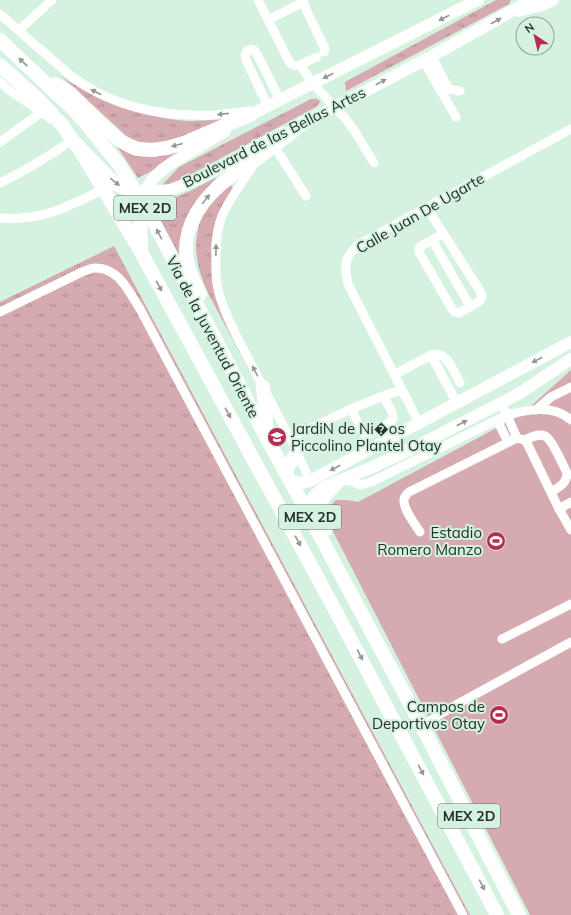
<svg xmlns="http://www.w3.org/2000/svg" width="571" height="915" font-family="Mulish,sans-serif">
<defs>
<pattern id="grass-tufts" width="24" height="20" patternUnits="userSpaceOnUse"><rect width="24" height="20" fill="#d6abb0"/><path d="M3 7l-1-3M5 7V3M7 7l1-3M15 17l-1-3M17 17v-4M19 17l1-3" fill="none" stroke="#ad8c8f"/></pattern>
</defs>
<rect width="100%" height="100%" fill="#d4f2df"/>
<g fill="url(#grass-tufts)">
<path d="M496 0H511L509 4 346 91 345 82Z"/>
<path d="M61 76C100 103 140 117 188 121 199 121 211 120 222 119 194 131 161 153 131 139 127 137 124 134 121 131Z"/>
<path d="M311 99H317L320 101 319 104 314 108 184 178 171 184 162 185 179 167Z"/>
<path d="M107 134 123 147 205 140 148 173 138 178 120 151Z"/>
<path d="M217 177 203 193 188 272 153 206 158 201 173 198 188 192Z"/>
<path d="M230 184 234 189 216 220 211 244 213 273 251 373C240 353 230 334 219 314 214 304 208 294 204 284 191 251 193 220 218 194 222 190 226 187 230 184Z"/>
<path d="M114 246 470 915H0V302Z"/>
</g>
<path fill="#d6abb0" d="M571 370V915H530L324 514 328 508 336 500H346L358 502 521 415Z"/>
<g fill="none" stroke-linecap="round" stroke-linejoin="round">
<g stroke="#fff" stroke-width="9">
<path d="M258 0 290 63C295 67 299 66 304 63"/>
<path d="M303 0 304 5 325 49 324 52"/>
<path d="M0 14C15 27 30 41 46 54 56 63 66 73 78 81 119 109 165 117 214 115 226 114 238 112 250 111"/>
<path d="M268 20 303 2"/>
<path d="M19 30 52 0"/>
<path d="M432 56 440 73 449 89 460 91"/>
<path d="M423 60 456 117"/>
<path d="M306 62 317 57"/>
<path d="M300 65 313 84 345 118 354 130 374 163"/>
<path d="M0 82 8 89 51 119"/>
<path d="M268 106 246 60 245 56 247 51 251 49 254 50 258 56 280 100"/>
<path d="M271 141 306 196"/>
<path d="M0 142 46 109"/>
<path d="M254 164C243 181 230 198 222 216 217 228 216 240 216 253 216 265 215 277 218 289 221 305 229 320 236 335L297 452 310 481"/>
<path d="M0 183C26 170 49 157 72 140"/>
<path d="M427 208 480 291 482 296 480 301 459 313 455 312 452 309 419 252V248L421 246 443 234"/>
<path d="M0 218C43 221 67 207 104 189"/>
<path d="M432 240 470 306"/>
<path d="M0 312 82 272C86 271 90 268 94 268 118 266 129 292 140 309L463 915"/>
<path d="M431 355C447 350 454 372 460 383"/>
<path d="M394 375 431 355 457 403"/>
<path d="M501 403 507 415C527 410 553 404 571 420"/>
<path d="M351 409 363 433 367 435 389 423C391 421 393 420 393 417 394 413 385 400 383 396"/>
<path d="M536 410 551 397 571 387"/>
<path d="M497 420 508 442"/>
<path d="M419 423 348 284C344 265 344 259 358 245L571 129"/>
<path d="M290 438 351 409 383 396 402 390"/>
<path d="M524 440C530 438 538 433 545 436 552 439 563 465 567 473 567 484 559 487 551 492"/>
<path d="M345 479 361 485 371 482 507 415 517 438"/>
<path d="M571 502 559 509 571 530"/>
<path d="M420 532C415 524 403 509 404 500 404 496 407 494 409 492L517 438 524 440 527 443 559 509"/>
<path d="M502 639 571 604"/>
<path d="M421 726 454 706 571 642"/>
</g>
<g stroke="#fff" stroke-width="12">
<path d="M519 11 542 5 553 0"/>
<path d="M244 119 252 114 478 0"/>
<path d="M299 125 335 107 432 56 510 12 531 0"/>
<path d="M225 131C213 138 202 145 190 152 173 162 152 173 145 193L170 190 196 180 283 133"/>
<path d="M290 481 303 483 310 481 571 342"/>
<path d="M311 519 310 506 313 498 319 491 327 486 373 467 417 446 501 403 520 393 571 359"/>
</g>
<g stroke="#fff" stroke-width="14">
<path d="M0 40 72 108 84 121 120 166 149 214 229 365 267 439 311 519 417 717 519 915"/>
<path d="M0 65 39 100 63 126 72 140 113 182C123 189 133 191 145 193L140 216 141 249"/>
<path d="M55 84 70 93 99 122 119 140 128 145 137 149 152 150 167 148 184 143 252 114"/>
<path d="M77 145 141 252 335 610 497 915"/>
<path d="M200 294C194 281 186 266 186 251 186 220 206 195 230 177 239 170 248 165 258 158 274 146 290 133 307 121"/>
<path d="M263 387 267 433"/>
<path d="M285 472 297 452"/>
<path d="M326 529C323 523 317 515 318 508 320 499 332 488 338 482"/>
</g>
</g>
<defs><path id="oneway-solid" d="M-6-.8H1V-3.2L6.5 0L1 3.2V.8H-6Z"/></defs>
<g fill="#929894">
<use href="#oneway-solid" transform="translate(444 18) rotate(153)"/>
<use href="#oneway-solid" transform="translate(496 21) rotate(-29)"/>
<use href="#oneway-solid" transform="translate(23 62) rotate(-137)"/>
<use href="#oneway-solid" transform="translate(328 76) rotate(153)"/>
<use href="#oneway-solid" transform="translate(381 82) rotate(-28)"/>
<use href="#oneway-solid" transform="translate(96 92) rotate(-153)"/>
<use href="#oneway-solid" transform="translate(223 114) rotate(174)"/>
<use href="#oneway-solid" transform="translate(177 145) rotate(165)"/>
<use href="#oneway-solid" transform="translate(115 182) rotate(39)"/>
<use href="#oneway-solid" transform="translate(206 199) rotate(-51)"/>
<use href="#oneway-solid" transform="translate(159 234) rotate(-118)"/>
<use href="#oneway-solid" transform="translate(216 250) rotate(-89)"/>
<use href="#oneway-solid" transform="translate(159 286) rotate(61)"/>
<use href="#oneway-solid" transform="translate(537 360) rotate(152)"/>
<use href="#oneway-solid" transform="translate(255 371) rotate(-118)"/>
<use href="#oneway-solid" transform="translate(228 413) rotate(61)"/>
<use href="#oneway-solid" transform="translate(462 423) rotate(-27)"/>
<use href="#oneway-solid" transform="translate(335 468) rotate(152)"/>
<use href="#oneway-solid" transform="translate(298 541) rotate(61)"/>
<use href="#oneway-solid" transform="translate(360 655) rotate(62)"/>
<use href="#oneway-solid" transform="translate(421 770) rotate(62)"/>
<use href="#oneway-solid" transform="translate(482 885) rotate(62)"/>
</g>
<defs>
<symbol id="school-disc" viewBox="-11 -11 22 22"><circle r="9.5" fill="#ba2a51" stroke="#d4f2df"/><path d="M0-5L7-2L0 1L-7-2ZM-4 1L0 2.5L4 1V4Q0 6-4 4Z" fill="#fff"/></symbol>
<symbol id="stadium-disc" viewBox="-11 -11 22 22"><circle r="9.5" fill="#ba2a51" stroke="#d4f2df"/><path d="M0-5a6.5 5 0 1 0 0 10a6.5 5 0 1 0 0-10ZM-3.5-1.8h7v3.6h-7Z" fill="#fff"/></symbol>
</defs>
<g fill-rule="evenodd">
<use href="#school-disc" x="266" y="426" width="22" height="22"/>
<use href="#stadium-disc" x="485" y="530" width="22" height="22"/>
<use href="#stadium-disc" x="488" y="704" width="22" height="22"/>
</g>
<g text-anchor="middle" dominant-baseline="central" stroke-width="4" stroke-linejoin="round" paint-order="stroke">
<g fill="#d4f2df" stroke="#5a6a60" stroke-width="1">
<rect x="114" y="196" width="62" height="24" rx="3"/>
<rect x="279" y="505" width="62" height="24" rx="3"/>
<rect x="438" y="804" width="62" height="24" rx="3"/>
</g>
<g font-size="14" font-weight="bold" fill="#253029">
<text x="145" y="208">MEX 2D</text>
<text x="310" y="517">MEX 2D</text>
<text x="469" y="816">MEX 2D</text>
</g>
<g font-size="15" fill="#253029" stroke="#d4f2df">
<text transform="translate(274 137) rotate(-27)">Boulevard de las Bellas Artes</text>
<text transform="translate(420 213) rotate(-30)">Calle Juan De Ugarte</text>
<text transform="translate(213 337) rotate(62)">Via de la Juventud Oriente</text>
</g>
<g font-size="15" fill="#253029" stroke="#d4f2df" text-anchor="end">
<text x="291" y="428" text-anchor="start">JardiN de Ni�os<tspan x="291" dy="17">Piccolino Plantel Otay</tspan></text>
<text x="482" y="532">Estadio<tspan x="482" dy="17">Romero Manzo</tspan></text>
<text x="485" y="706">Campos de<tspan x="485" dy="17">Deportivos Otay</tspan></text>
</g>
</g>
<g transform="translate(535 36) rotate(325)"><circle r="19" fill="#d4f2df" stroke="#8ea496"/>
<path d="M0-3L7 15L0 10L-7 15Z" fill="#ba2a51"/>
<text y="-6" font-size="11" font-weight="bold" text-anchor="middle" fill="#253029">N</text>
</g>
</svg>
